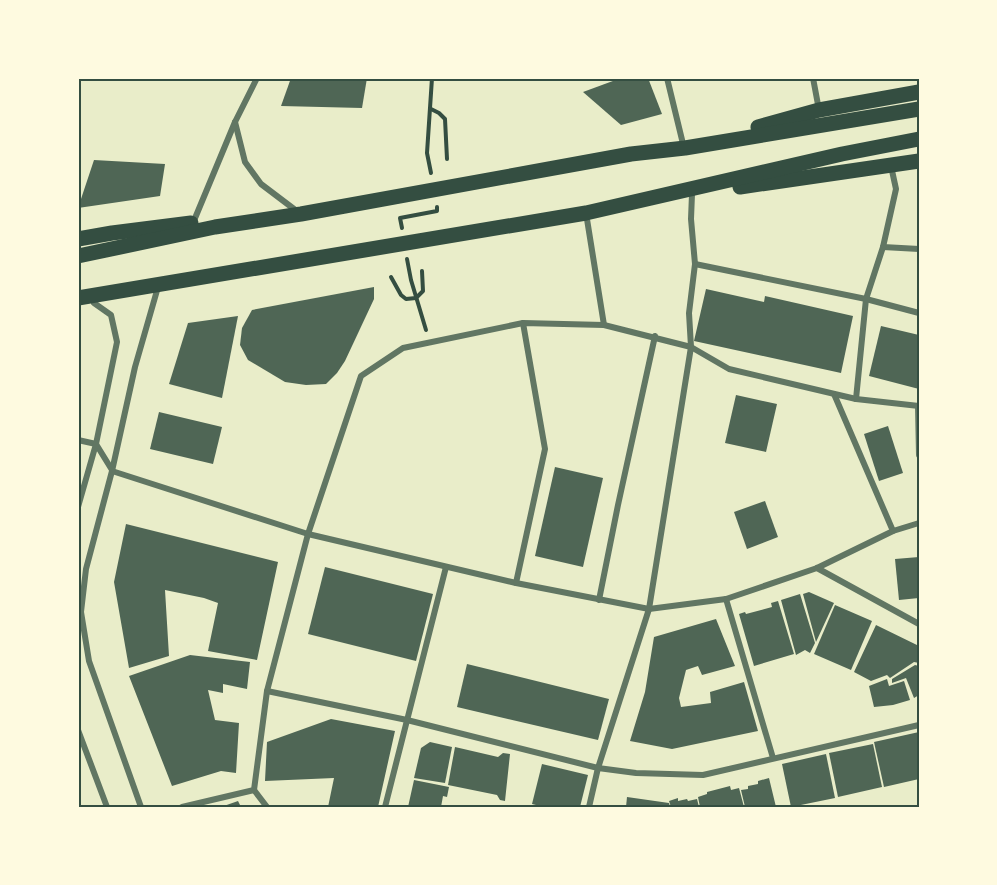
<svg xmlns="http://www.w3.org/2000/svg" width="997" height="885" font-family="'Source Sans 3',sans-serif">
<rect width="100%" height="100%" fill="#e9edc9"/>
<g fill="#4f6655">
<path d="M291 78H367L362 108 281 106Z"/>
<path d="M621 78H648L662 114 621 125 583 92Z"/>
<path d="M94 160 165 164 160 196 78 208Z"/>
<path d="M374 287V299L345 361 337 373 326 384 306 385 285 382 248 360 240 345 242 328 252 310Z"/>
<path d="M706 289 764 302 765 296 853 316 841 373 694 341Z"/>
<path d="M238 316 222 398 169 384 188 323Z"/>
<path d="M881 326 919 335V389L869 376Z"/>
<path d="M736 395 777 404 766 452 725 443Z"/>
<path d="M159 412 222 427 213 464 150 449Z"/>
<path d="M888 426 903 473 879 481 864 434Z"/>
<path d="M555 467 603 478 583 567 535 556Z"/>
<path d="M765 501 778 537 747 549 734 512Z"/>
<path d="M126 524 278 562 257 660 208 651 218 603 204 598 165 590 169 656 129 668 114 582Z"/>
<path d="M919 557V598L899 600 895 559Z"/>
<path d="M325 567 433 594 416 661 308 634Z"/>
<path d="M809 592 834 603 816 642 803 594Z"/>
<path d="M800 594 815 643 810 653 805 650 796 655 781 600Z"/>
<path d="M778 601 794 654 754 666 739 614 745 612 746 614 772 607 771 603Z"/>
<path d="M835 605 872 621 851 670 814 654Z"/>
<path d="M716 619 735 666 702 675 698 666 686 670 679 698 681 707 711 703 710 692 744 682 758 731 672 749 630 741 645 692 654 637Z"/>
<path d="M876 625 919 646V663L914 662 890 678 887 675 871 681 854 672Z"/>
<path d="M190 655 250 662 247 689 223 684V693L208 690 215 720 239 723 236 773 221 771 172 786 129 676Z"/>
<path d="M467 664 609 699 598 740 457 707Z"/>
<path d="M915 665 919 666V695L914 698 906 678 892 683V679Z"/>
<path d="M887 679 889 686 904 681 910 700 893 705 874 707 869 686Z"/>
<path d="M331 719 395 731 378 807H328L334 778 265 781 267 742Z"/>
<path d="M919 732V779L884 787 874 742Z"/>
<path d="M430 742 452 747 445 783 414 778 421 748Z"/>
<path d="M873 744 882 787 838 797 829 753Z"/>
<path d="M455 747 498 757 503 753 510 754 505 801 500 800 497 795 448 785Z"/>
<path d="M826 754 835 798 791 807 782 764Z"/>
<path d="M542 764 588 775 580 807H544L532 804Z"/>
<path d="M769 778 776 807H745L741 790 748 789V786L758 784V781Z"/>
<path d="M414 780 449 787 447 797 443 796 441 807H408Z"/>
<path d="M730 786 731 790 739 788 744 807H700L698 797 707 794V792Z"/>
<path d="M627 797 669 803 670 807H626Z"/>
<path d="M678 798V801L687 799 688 801 697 799 699 807H671L669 801Z"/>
<path d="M238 801 241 807H221Z"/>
</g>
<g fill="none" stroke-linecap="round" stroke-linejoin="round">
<g stroke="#344e41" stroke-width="4">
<path d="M431 109 439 113 445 119 447 159"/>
<path d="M431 173 427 153 432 78"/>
<path d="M402 228 400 218 437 211V207"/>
<path d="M407 259 411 280 426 330"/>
<path d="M391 277 401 295 406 299 416 298 423 291 422 271"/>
</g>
<g stroke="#617663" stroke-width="6">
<path d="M667 78 684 148"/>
<path d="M813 78 819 110"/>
<path d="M235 122 245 162 261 184 298 212"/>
<path d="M586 213 604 325"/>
<path d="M193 223 235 122 257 78"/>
<path d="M883 247 919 249"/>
<path d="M695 264 866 299 919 313"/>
<path d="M834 394 893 531"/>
<path d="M856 399 866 299 883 247 896 189 891 166"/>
<path d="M918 406 919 455"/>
<path d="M78 440 96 444 112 470"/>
<path d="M112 471 308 534 516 583 649 609 726 599 817 568 893 531 919 523"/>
<path d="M78 507 96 444 117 342 111 315 94 303"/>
<path d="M817 568 919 624"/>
<path d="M516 583 545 449 523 323"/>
<path d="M726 599 773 758"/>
<path d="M599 600 618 505 655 336"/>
<path d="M267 691 407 720 598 768 636 773 703 775 919 725"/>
<path d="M78 730 107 807"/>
<path d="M254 790 267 807"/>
<path d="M141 807 89 661 81 612 86 569 112 471 135 367 158 287"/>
<path d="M182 807 254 790 267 691 308 534 361 376 403 348 523 323 604 325 691 347 729 369 856 399 919 406"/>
<path d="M385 807 446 567"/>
<path d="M589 807 598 768 649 609 691 347 689 313 695 264 691 219 692 194"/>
</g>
<g stroke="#344e41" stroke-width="15">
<path d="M758 127 819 110 919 92"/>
<path d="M740 187 919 161"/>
<path d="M78 239 112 233 191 223"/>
<path d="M78 256 215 227 301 214 631 154 685 148 919 109"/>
<path d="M78 298 586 213 842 154 919 139"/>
</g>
</g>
<rect width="997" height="885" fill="none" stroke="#fefae0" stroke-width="159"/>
<rect x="80" y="80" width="838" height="726" fill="none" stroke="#344e41" stroke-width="2"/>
</svg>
